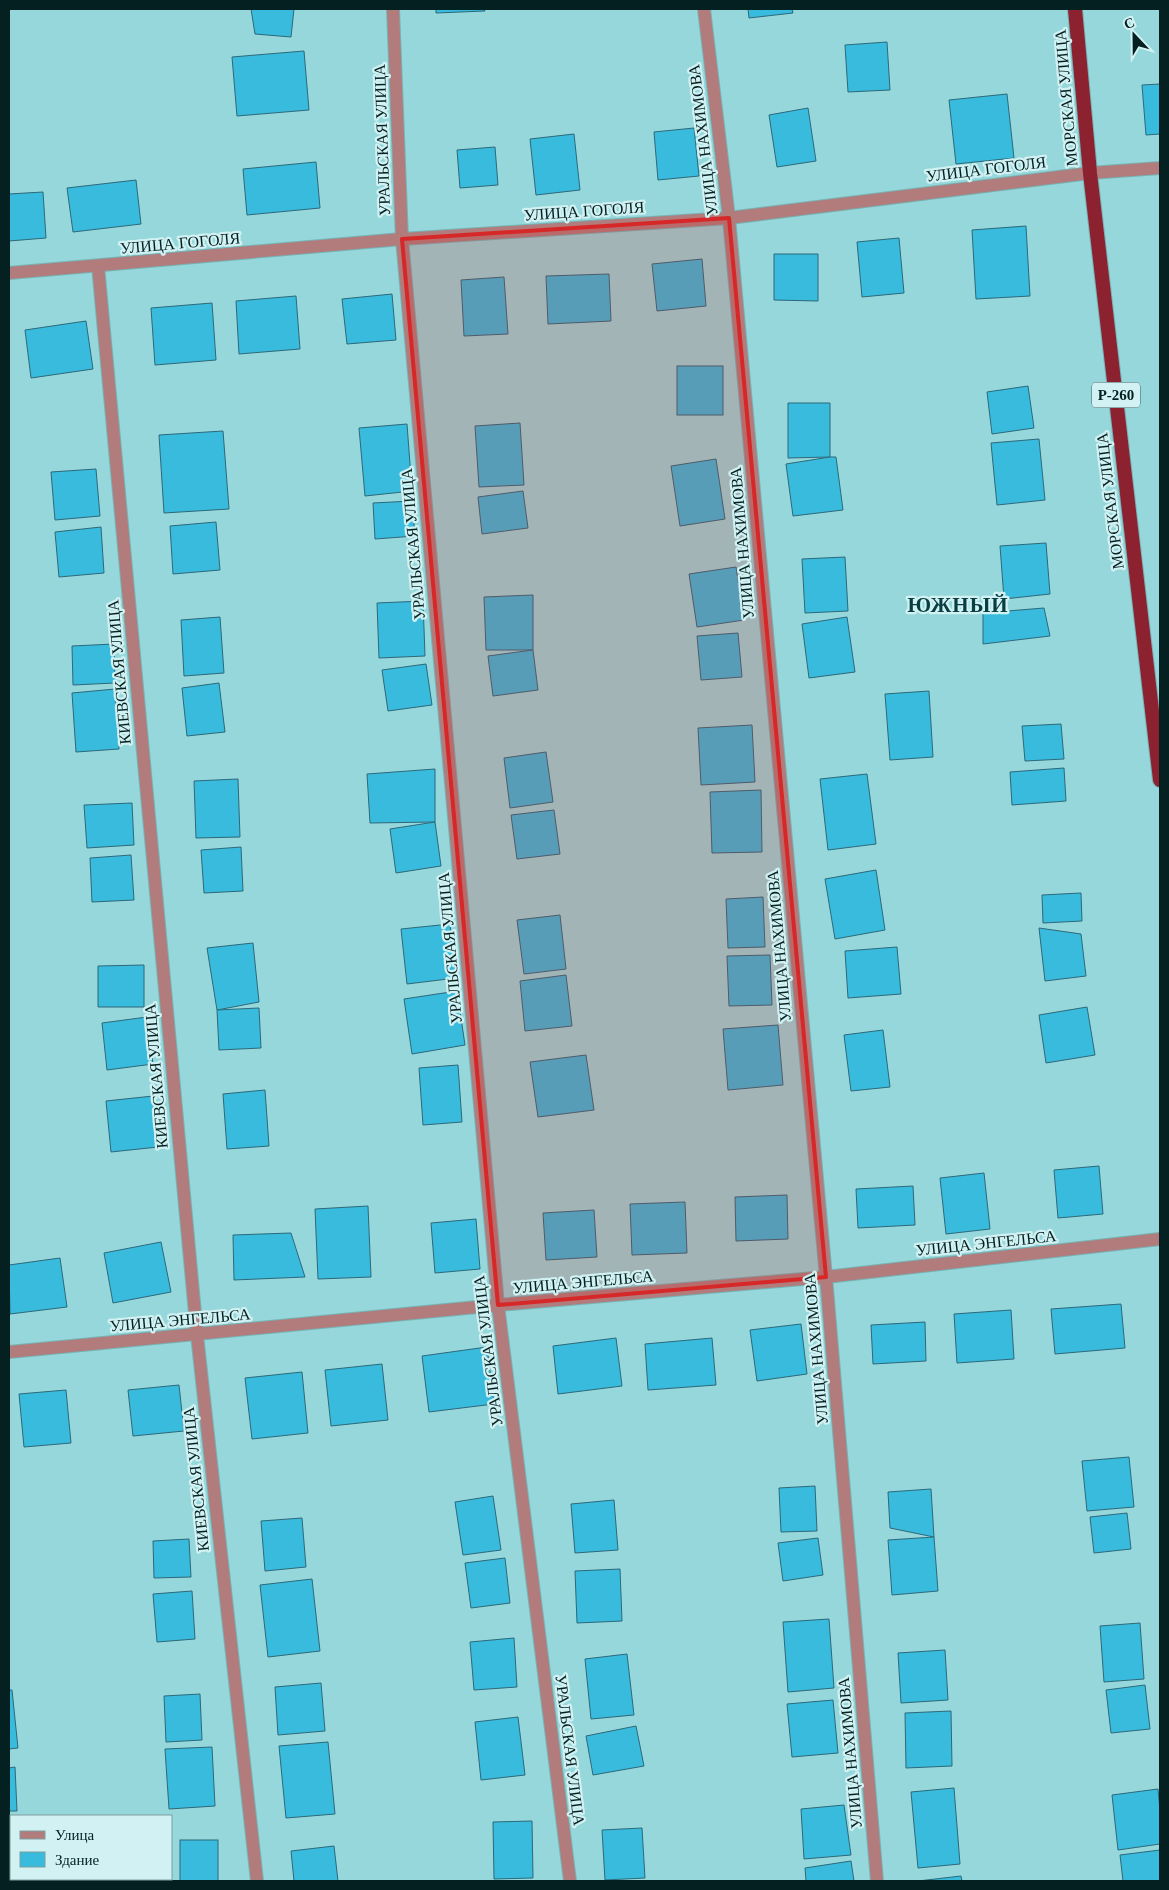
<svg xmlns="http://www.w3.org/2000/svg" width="1169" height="1890" font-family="'Times New Roman',serif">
<rect width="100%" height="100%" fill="#95d7da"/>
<g fill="#38bbdd" stroke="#2d697a">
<path d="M251 9H294L291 37 255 34Z"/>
<path d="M436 9H484L485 11 436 13Z"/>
<path d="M748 9H792L793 13 749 18Z"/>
<path d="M887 42 890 90 848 92 845 45Z"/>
<path d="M304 51 309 110 237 116 232 57Z"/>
<path d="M1160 84V134L1146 135 1142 85Z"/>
<path d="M1007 94 1014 158 956 164 949 100Z"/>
<path d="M808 108 816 161 777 167 769 115Z"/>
<path d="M694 128 699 176 658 180 654 132Z"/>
<path d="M574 134 580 190 536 195 530 139Z"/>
<path d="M495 147 498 185 460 188 457 150Z"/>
<path d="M316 162 320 208 247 215 243 169Z"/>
<path d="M136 180 141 224 73 232 67 188Z"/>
<path d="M43 192 46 238 9 241V194Z"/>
<path d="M1026 226 1030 296 976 299 972 230Z"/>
<path d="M899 238 904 293 862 297 857 242Z"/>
<path d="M774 254H818V301L774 300Z"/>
<path d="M702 259 706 306 657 311 652 264Z"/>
<path d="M609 274 611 321 548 324 546 276Z"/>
<path d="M504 277 508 334 464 336 461 280Z"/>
<path d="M392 294 396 340 347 344 342 299Z"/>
<path d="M296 296 300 349 239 354 236 301Z"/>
<path d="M212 303 216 360 155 365 151 308Z"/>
<path d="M86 321 93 369 31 378 25 330Z"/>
<rect x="677" y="366" width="46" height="49"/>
<path d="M1028 386 1034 428 992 434 987 392Z"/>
<path d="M788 403H830V457L788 458Z"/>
<path d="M520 423 524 485 479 487 475 426Z"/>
<path d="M407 424 412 491 365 496 359 428Z"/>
<path d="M223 431 229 509 164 513 159 435Z"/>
<path d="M1039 439 1045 500 997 505 991 443Z"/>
<path d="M830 457H836L843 510 793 516 786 464Z"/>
<path d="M716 459 725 519 680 526 671 466Z"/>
<path d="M96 469 100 516 55 520 51 472Z"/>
<path d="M523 491 528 528 482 534 478 497Z"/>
<path d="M412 501 415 536 375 539 373 503Z"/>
<path d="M216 522 220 570 173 574 170 526Z"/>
<path d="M101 527 104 573 59 577 55 532Z"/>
<path d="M1046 543 1050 594 1004 599 1000 546Z"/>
<path d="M845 557 848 611 805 613 802 559Z"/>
<path d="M736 567 744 620 697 627 689 574Z"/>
<path d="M533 595V650H486L484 597Z"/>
<path d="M423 601 425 656 379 658 377 603Z"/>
<path d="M1044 608 1050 636 983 644V613Z"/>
<path d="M220 617 224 673 184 676 181 620Z"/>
<path d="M847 617 855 672 809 678 802 624Z"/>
<path d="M738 633 742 677 701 680 697 636Z"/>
<path d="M114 644 115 683 73 685 72 646Z"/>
<path d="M533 650 538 690 493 696 488 656Z"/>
<path d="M426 664 432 705 388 711 382 670Z"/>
<path d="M219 683 225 732 187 736 182 688Z"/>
<path d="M115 689 119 749 76 752 72 693Z"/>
<path d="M929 691 933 757 890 760 885 694Z"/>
<path d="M1061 724 1064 759 1025 761 1022 726Z"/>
<path d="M752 725 755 782 701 785 698 728Z"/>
<path d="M546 752 553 802 510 808 504 758Z"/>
<path d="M1064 768 1066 801 1012 805 1010 772Z"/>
<path d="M435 769V822L370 823 367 774Z"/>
<path d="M867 774 876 844 828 850 820 779Z"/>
<path d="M238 779 240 837 196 838 194 781Z"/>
<path d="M761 790 762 852 712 853 710 792Z"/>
<path d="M132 803 134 845 87 848 84 805Z"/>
<path d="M554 810 560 854 517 859 511 815Z"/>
<path d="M435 822 441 866 396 873 390 829Z"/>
<path d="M241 847 243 891 204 893 201 850Z"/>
<path d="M131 855 134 900 92 902 90 858Z"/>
<path d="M876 870 885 930 835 939 825 879Z"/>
<path d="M1081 893 1082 921 1043 923 1042 895Z"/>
<path d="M763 897 765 947 728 948 726 899Z"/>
<path d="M560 915 566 969 524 974 517 920Z"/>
<path d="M450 924 456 978 407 984 401 929Z"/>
<path d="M1039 928 1081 934 1086 976 1045 981Z"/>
<path d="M253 943 259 1002 217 1010 207 948Z"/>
<path d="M897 947 901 994 848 998 845 951Z"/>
<path d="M770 955 772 1005 729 1006 727 956Z"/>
<path d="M144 965V1007H98V966Z"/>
<path d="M566 975 572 1026 525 1031 520 981Z"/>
<path d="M457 991 465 1045 412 1054 404 999Z"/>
<path d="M1087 1007 1095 1055 1046 1063 1039 1015Z"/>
<path d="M259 1008 261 1048 219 1050 217 1010Z"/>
<path d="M147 1017 153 1064 107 1070 102 1023Z"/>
<path d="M778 1025 783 1085 728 1090 723 1029Z"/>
<path d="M883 1030 890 1087 851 1091 844 1035Z"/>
<path d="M586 1055 594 1110 538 1117 530 1062Z"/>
<path d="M458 1065 462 1122 423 1125 419 1068Z"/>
<path d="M265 1090 269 1146 227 1149 223 1094Z"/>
<path d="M153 1096 158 1147 111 1152 106 1101Z"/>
<path d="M1099 1166 1103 1214 1058 1218 1054 1170Z"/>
<path d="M984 1173 990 1229 946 1234 940 1178Z"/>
<path d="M913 1186 915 1225 858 1228 856 1189Z"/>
<path d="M787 1195 788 1239 736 1241 735 1197Z"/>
<path d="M685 1202 687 1253 632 1255 630 1204Z"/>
<path d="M368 1206 371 1277 318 1279 315 1209Z"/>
<path d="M594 1210 597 1257 546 1260 543 1213Z"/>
<path d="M476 1219 480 1269 435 1273 431 1223Z"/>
<path d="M291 1233 305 1277 234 1280 233 1235Z"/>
<path d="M161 1242 171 1292 113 1303 104 1253Z"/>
<path d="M60 1258 67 1307 10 1314 9 1265Z"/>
<path d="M1121 1304 1125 1348 1055 1354 1051 1309Z"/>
<path d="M1011 1310 1014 1359 957 1363 954 1314Z"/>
<path d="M925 1322 926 1361 873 1364 871 1325Z"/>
<path d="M801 1324 807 1374 757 1381 750 1330Z"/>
<path d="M616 1338 622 1386 558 1394 553 1346Z"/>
<path d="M712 1338 716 1385 648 1390 645 1344Z"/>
<path d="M487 1347 494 1404 429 1412 422 1356Z"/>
<path d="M382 1364 388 1420 331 1426 325 1370Z"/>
<path d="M302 1372 308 1433 252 1439 245 1378Z"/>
<path d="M179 1385 184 1431 133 1436 128 1390Z"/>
<path d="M66 1390 71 1443 24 1447 19 1394Z"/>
<path d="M1129 1457 1134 1507 1087 1511 1082 1461Z"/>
<path d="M815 1486 817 1531 781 1532 779 1488Z"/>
<path d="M931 1489 934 1537 890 1528 888 1492Z"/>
<path d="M493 1496 501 1550 463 1555 455 1502Z"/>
<path d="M614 1500 618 1550 575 1553 571 1504Z"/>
<path d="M1127 1513 1131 1549 1094 1553 1090 1517Z"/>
<path d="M302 1518 306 1567 265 1571 261 1521Z"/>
<path d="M934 1537 938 1591 892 1595 888 1540Z"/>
<path d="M818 1538 823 1575 783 1581 778 1543Z"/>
<path d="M189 1539 191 1577 154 1578 153 1541Z"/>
<path d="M505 1558 510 1603 471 1608 465 1563Z"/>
<path d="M620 1569 622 1621 577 1623 575 1571Z"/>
<path d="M312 1579 320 1651 268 1657 260 1585Z"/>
<path d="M192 1591 195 1639 157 1642 153 1594Z"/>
<path d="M829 1619 834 1688 788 1692 783 1622Z"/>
<path d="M1140 1623 1144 1679 1104 1682 1100 1626Z"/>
<path d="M514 1638 517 1687 474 1690 470 1642Z"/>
<path d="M945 1650 948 1700 901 1703 898 1653Z"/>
<path d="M627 1654 634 1715 591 1719 585 1659Z"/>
<path d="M321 1683 325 1731 278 1735 275 1687Z"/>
<path d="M1145 1685 1150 1729 1111 1733 1106 1690Z"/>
<path d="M9 1690H12L18 1748 9 1749Z"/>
<path d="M200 1694 202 1740 166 1742 164 1696Z"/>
<path d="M833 1700 838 1753 792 1757 787 1704Z"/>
<path d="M951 1711 952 1766 906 1768 905 1713Z"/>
<path d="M518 1717 525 1775 481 1780 475 1722Z"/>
<path d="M636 1726 644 1766 593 1775 586 1736Z"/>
<path d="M328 1742 335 1814 286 1818 279 1746Z"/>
<path d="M212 1747 215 1806 169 1809 165 1749Z"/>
<path d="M15 1767 17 1811H9V1768Z"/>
<path d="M954 1788 960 1864 918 1868 911 1792Z"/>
<path d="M1158 1789 1160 1811V1844L1118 1850 1112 1795Z"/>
<path d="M844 1805 851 1855 804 1859 801 1809Z"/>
<path d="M532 1821 533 1878 494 1879 493 1822Z"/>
<path d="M642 1828 645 1878 605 1880 602 1830Z"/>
<rect x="180" y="1840" width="38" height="41"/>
<path d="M334 1846 338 1881H294L291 1851Z"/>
<path d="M1160 1850V1881H1123L1120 1855Z"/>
<path d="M851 1861 854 1881H806L805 1868Z"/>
<path d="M9 1866H11V1879H25L26 1881H9Z"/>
<path d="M961 1876 962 1881H918Z"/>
</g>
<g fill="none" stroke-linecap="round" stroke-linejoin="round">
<defs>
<g id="minor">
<path d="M393 9 402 239 498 1305 570 1881"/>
<path d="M704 9 729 218 826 1277 877 1881"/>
<path d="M98 266 197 1335 257 1881"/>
<path d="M9 273 402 239 729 218 1090 173 1160 168"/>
<path d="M9 1352 498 1305 826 1277 1160 1239"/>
</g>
<path id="trunk" d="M1075 9 1090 173 1160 780"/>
</defs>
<use href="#minor" stroke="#78b2b5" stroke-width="14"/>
<use href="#trunk" stroke="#78b2b5" stroke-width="16"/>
<use href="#minor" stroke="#b17c7b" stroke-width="12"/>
<use href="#trunk" stroke="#8c2230" stroke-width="14"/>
</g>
<path fill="#d62828" fill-opacity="0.2" stroke="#d62828" stroke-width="4" stroke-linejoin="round" d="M729 218 826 1277 498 1305 402 239Z"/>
<g text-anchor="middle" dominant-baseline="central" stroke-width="4.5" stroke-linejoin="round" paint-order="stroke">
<rect fill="#d1f1f3" stroke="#425f60" stroke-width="1" x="1092" y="382.5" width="48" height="25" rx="4"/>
<g font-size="15" font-weight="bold" fill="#042021">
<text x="1116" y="395">Р-260</text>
</g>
<g font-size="16" fill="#042021" stroke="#d1f1f3">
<text transform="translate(1066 98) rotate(-95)">МОРСКАЯ УЛИЦА</text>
<text transform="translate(382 140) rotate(-92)">УРАЛЬСКАЯ УЛИЦА</text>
<text transform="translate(703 140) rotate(-97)">УЛИЦА НАХИМОВА</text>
<text transform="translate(986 169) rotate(-7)">УЛИЦА ГОГОЛЯ</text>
<text transform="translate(584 211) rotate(-4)">УЛИЦА ГОГОЛЯ</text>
<text transform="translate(180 243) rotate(-5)">УЛИЦА ГОГОЛЯ</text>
<text transform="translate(1110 501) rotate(-97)">МОРСКАЯ УЛИЦА</text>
<text transform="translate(742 543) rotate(-95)">УЛИЦА НАХИМОВА</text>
<text transform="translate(413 544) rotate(-95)">УРАЛЬСКАЯ УЛИЦА</text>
<text transform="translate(119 672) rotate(-95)">КИЕВСКАЯ УЛИЦА</text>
<text transform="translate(779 946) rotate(-95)">УЛИЦА НАХИМОВА</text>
<text transform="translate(450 948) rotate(-95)">УРАЛЬСКАЯ УЛИЦА</text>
<text transform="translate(156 1076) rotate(-95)">КИЕВСКАЯ УЛИЦА</text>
<text transform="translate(986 1243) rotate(-6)">УЛИЦА ЭНГЕЛЬСА</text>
<text transform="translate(583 1282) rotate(-5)">УЛИЦА ЭНГЕЛЬСА</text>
<text transform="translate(180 1320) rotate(-5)">УЛИЦА ЭНГЕЛЬСА</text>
<text transform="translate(816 1349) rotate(-95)">УЛИЦА НАХИМОВА</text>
<text transform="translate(488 1351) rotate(-97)">УРАЛЬСКАЯ УЛИЦА</text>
<text transform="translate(196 1479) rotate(-96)">КИЕВСКАЯ УЛИЦА</text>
<text transform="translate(570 1750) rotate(83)">УРАЛЬСКАЯ УЛИЦА</text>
<text transform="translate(850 1753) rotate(-95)">УЛИЦА НАХИМОВА</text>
</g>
<g font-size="21" font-weight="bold" letter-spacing="1" fill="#063e41" stroke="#d1f1f3">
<text x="958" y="605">ЮЖНЫЙ</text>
</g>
</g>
<rect width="1169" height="1890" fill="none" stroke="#042021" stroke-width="20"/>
<rect x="10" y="1815" width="162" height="65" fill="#d1f1f3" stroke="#7f9d9f"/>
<rect x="20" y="1831" width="25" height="8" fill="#b17c7b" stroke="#7f9d9f"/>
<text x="55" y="1840" font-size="15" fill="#042021">Улица</text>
<rect x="20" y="1852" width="25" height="15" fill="#38bbdd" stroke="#7f9d9f"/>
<text x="55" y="1865" font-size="15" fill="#042021">Здание</text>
<g transform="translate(1134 35) rotate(338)" stroke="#d1f1f3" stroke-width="4" paint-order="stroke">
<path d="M0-4L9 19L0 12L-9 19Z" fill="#042021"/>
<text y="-8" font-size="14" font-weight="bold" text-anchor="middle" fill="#042021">С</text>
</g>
</svg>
